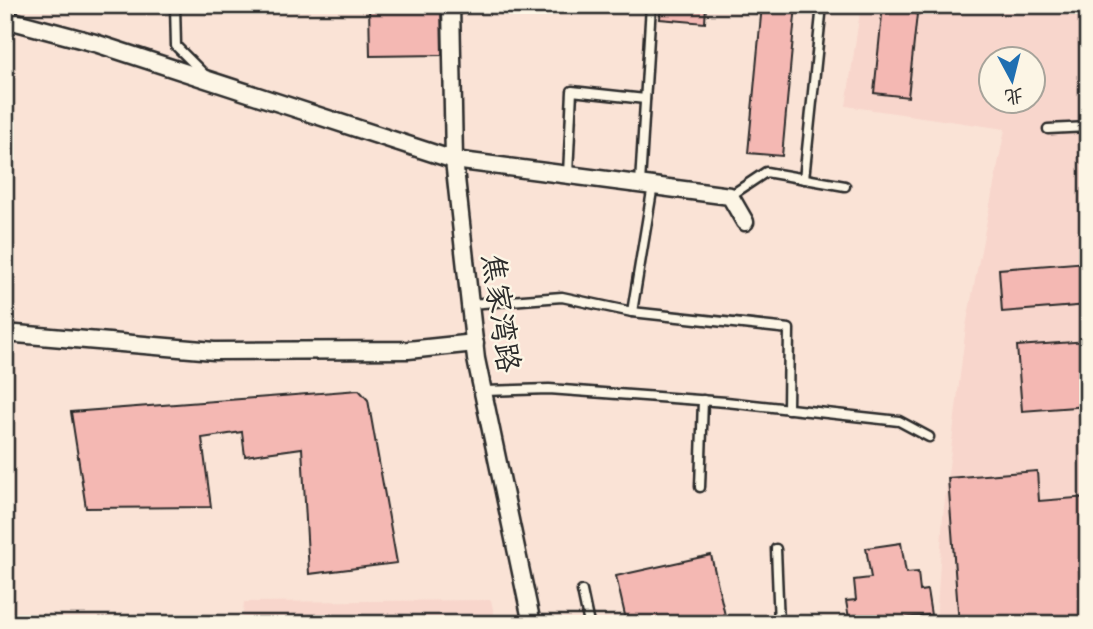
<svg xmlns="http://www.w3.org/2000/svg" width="1093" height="629" font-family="Caveat,'LXGW WenKai TC',sans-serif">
<rect width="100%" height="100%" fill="#fae3d6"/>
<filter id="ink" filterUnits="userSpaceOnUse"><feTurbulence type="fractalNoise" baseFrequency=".0143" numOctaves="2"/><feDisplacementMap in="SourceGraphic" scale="14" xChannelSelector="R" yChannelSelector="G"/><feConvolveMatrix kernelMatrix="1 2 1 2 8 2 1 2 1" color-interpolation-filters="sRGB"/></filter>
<g filter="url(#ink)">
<g fill="#f8d6cc" fill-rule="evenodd">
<path d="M861 5H1088V624H936L943 516 966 326 1005 129 846 106ZM992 60H1034V102H992Z"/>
<path d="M491 600 496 624H242L244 602Z"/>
</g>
<g fill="#f4b8b3" stroke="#2b2b2b" stroke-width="2">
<path d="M369 5H441L442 55 370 56Z"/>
<path d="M661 5H706L705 23 660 19Z"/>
<path d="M762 5H796L782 156 748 153Z"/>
<path d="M883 5H918L908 97 874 93Z"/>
<path d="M1088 262V305L1002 312 999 269Z"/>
<path d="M1088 341V406L1022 411 1017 346Z"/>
<path d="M359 390 368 400 397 563 309 574 302 448 245 456 242 432 202 438 211 507 86 508 71 412Z"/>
<path d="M6 420 8 624H5Z"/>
<path d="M1037 471 1039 501 1088 497V624H959L948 478Z"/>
<path d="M901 543 906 573 918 572 920 591 927 590 931 615 850 624 846 601 856 600 854 580 871 578 866 548Z"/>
<path d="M711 555 727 624H627L616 576Z"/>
</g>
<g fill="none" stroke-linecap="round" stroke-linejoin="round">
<defs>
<g id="lane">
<path d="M175 5 176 46 206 76"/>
<path d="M1048 129 1088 127"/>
<path d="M568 174 572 91 645 99"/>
<path d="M804 179 822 5"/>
<path d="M640 183 651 5"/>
<path d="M730 196 766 172 845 186"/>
<path d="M470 304 562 297 632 312 789 329 788 409"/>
<path d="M632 312 653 185"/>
<path d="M483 391 549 389 726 402 899 421 929 437"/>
<path d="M700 487 703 400"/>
<path d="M776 549 779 624"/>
<path d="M582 591 589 624"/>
</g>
<g id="street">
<path d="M451 5 454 160 476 359 532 624"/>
<path d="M5 19 95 43 454 160 730 196 745 222"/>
<path d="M5 333 214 351 408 350 475 343"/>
</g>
</defs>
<use href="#lane" stroke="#2b2b2b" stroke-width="13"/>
<use href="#street" stroke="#2b2b2b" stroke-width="21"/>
<use href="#lane" stroke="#fcf5e5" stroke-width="8"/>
<use href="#street" stroke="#fcf5e5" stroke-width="16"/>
</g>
</g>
<g text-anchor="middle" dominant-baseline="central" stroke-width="5" stroke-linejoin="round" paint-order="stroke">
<g font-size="30" fill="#2b2b2b" stroke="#fcf5e5">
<text transform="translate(501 313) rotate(82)">焦家湾路</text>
</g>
</g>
<rect width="1093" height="629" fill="none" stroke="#fcf5e5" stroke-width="28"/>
<rect x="14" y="14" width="1065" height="601" fill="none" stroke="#2b2b2b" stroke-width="2.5" filter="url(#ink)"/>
<g transform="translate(1012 80) rotate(173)"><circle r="33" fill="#fcf5e5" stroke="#a8a49b" stroke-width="2"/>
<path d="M0-5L12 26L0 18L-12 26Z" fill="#1f6fb2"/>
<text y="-10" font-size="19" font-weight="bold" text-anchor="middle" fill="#2b2b2b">北</text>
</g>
</svg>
